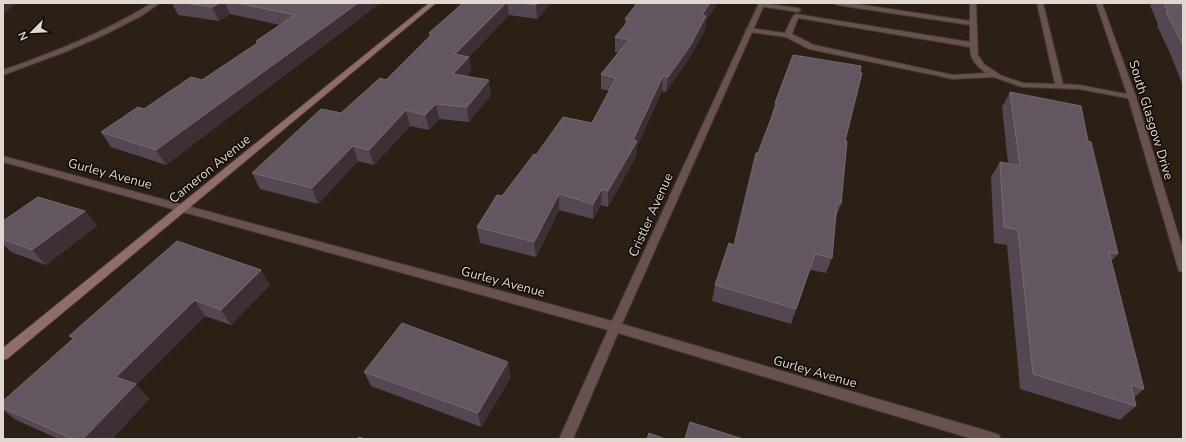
<svg xmlns="http://www.w3.org/2000/svg" width="1186" height="442" font-family="'Nunito Sans',sans-serif">
<rect width="100%" height="100%" fill="#2c1f15"/>
<g fill="none" stroke-linecap="round" stroke-linejoin="round">
<defs>
<g id="lane">
<path d="M761 3 798 8 801 10 798 12 759 6V4Z"/>
<path d="M834 3H850L970 21V3H976L978 55 984 64 1002 76 1023 83 1055 84 1037 3H1043L1063 84 1079 85 1132 95 1136 97 1132 99 1079 89 1022 87 993 77 953 79 809 49 786 37 749 32 745 30 749 28 785 33 793 16 796 14 970 42V25L837 5ZM798 18 970 47C970 59 976 66 986 73L953 75 814 45 792 34Z"/>
</g>
<g id="street">
<path d="M152 3H160L141 16 104 35 65 52 3 75V70C55 52 105 32 152 3Z"/>
<path d="M759 3H765L622 324 994 433 999 435 1001 439H973L618 333 573 439H559L608 330 3 162V156L612 321Z"/>
<path d="M1096 3H1102L1136 97 1183 250V272L1179 271 1178 268 1128 97Z"/>
</g>
<path id="secondary" d="M429 3H436L7 359 3 360V348Z"/>
</defs>
<use href="#lane" stroke="#45392f" stroke-width="2"/>
<use href="#street" stroke="#45392f" stroke-width="2"/>
<use href="#secondary" stroke="#45392f" stroke-width="2"/>
<use href="#lane" fill="#695151" fill-rule="evenodd"/>
<use href="#street" fill="#695151" fill-rule="evenodd"/>
<use href="#secondary" fill="#916c6c" fill-rule="evenodd"/>
</g>
<g fill="#534753">
<path d="M172 3H380L166 165 111 147 101 132 144 109 202 80 257 43 256 41 280 25 230 14 219 21 178 15Z"/>
<path d="M463 3H551L537 19 509 15 469 57 471 71 467 76 491 95 469 122 439 119 429 130 410 126 374 165 358 161 318 204 260 189 252 173 341 113 386 80 429 37V33Z"/>
<path d="M637 3H717L706 21 705 30 688 60 666 92 662 91 637 146 636 156 608 207 601 205 593 219 559 210 536 257 480 243 477 227 536 155 592 123 609 91 601 89V74L618 52H615V37L625 26V19Z"/>
<path d="M1151 3H1183V86L1170 53 1157 26 1158 24 1150 5Z"/>
<path d="M793 55 845 141 841 204 835 219 832 258 826 273 810 270 791 324 712 301 715 285 734 245 758 153 771 118 775 103Z"/>
<path d="M1010 92 1088 141 1118 254 1111 261 1144 389 1134 398 1136 406 1120 420 1020 389 1007 245 994 243 991 177 1000 162 1008 163 1002 107Z"/>
<path d="M85 211 97 226 46 265 11 252 3 244V221Z"/>
<path d="M177 241 270 285 231 325 205 316 136 385 149 399 112 439H59L16 420 3 410V401L73 339 69 336Z"/>
<path d="M364 372 511 377 481 427 371 386Z"/>
</g>
<g fill="#3d3034">
<path d="M3 3H16V4L3 14Z"/>
<path d="M220 3H225L230 14 219 21 212 7Z"/>
<path d="M358 3H380L166 165 156 150Z"/>
<path d="M506 3H507L509 15 469 57 471 71 456 89 453 74 455 54Z"/>
<path d="M538 3H551L537 19 536 5Z"/>
<path d="M710 3H717L706 21 705 30 688 60 666 92 668 77 702 15Z"/>
<path d="M663 76 662 91 637 146 636 156 608 207V191Z"/>
<path d="M489 80 491 95 469 122 467 107Z"/>
<path d="M436 104 439 119 429 130 425 115Z"/>
<path d="M406 110 410 126 374 165 369 150Z"/>
<path d="M353 146 358 161 318 204 312 188Z"/>
<path d="M602 189 601 205 593 219V204Z"/>
<path d="M559 194V210L536 257 534 242Z"/>
<path d="M85 211 97 226 46 265 32 250Z"/>
<path d="M261 270 270 285 231 325 221 310Z"/>
<path d="M195 300 205 316 136 385 149 399 112 439H83L116 377Z"/>
<path d="M508 362 511 377 481 427 478 413Z"/>
</g>
<g fill="#625660" stroke="#766a72">
<path d="M185 3H220L212 7Z"/>
<path d="M237 3H358L156 150 101 132 138 107 144 109 191 77 202 80 259 42 256 41 295 15Z"/>
<path d="M463 3H506L455 54 469 57 453 74 489 80 467 107 436 104 425 115 406 110 369 150 353 146 312 188 252 173 321 109 341 113 380 78 386 80 432 34 429 33Z"/>
<path d="M520 3H538L536 5Z"/>
<path d="M637 3H710L702 15 706 16 690 46 668 77 663 76 633 140 637 141 608 191 602 189 593 204 559 194 534 242 477 227 497 195 502 196 534 154 536 155 563 117 592 123 616 78 601 74 629 40 615 37 630 19H625Z"/>
<path d="M1164 3H1183V45L1166 12H1168Z"/>
<path d="M793 55 861 66 860 73H862L845 141H847L841 204 837 203 832 258 815 254 796 309 715 285 729 243 734 245 756 153H758L777 103H775Z"/>
<path d="M1010 92 1081 106 1088 141 1091 142 1118 254 1109 252 1144 389 1131 385 1136 406 1033 374 1018 230 1004 227 1000 162 1020 166Z"/>
<path d="M38 197 85 211 32 250 3 239V221Z"/>
<path d="M177 241 261 270 221 310 195 300 116 377 136 384 83 439H73L3 408V401L74 338 69 336Z"/>
<path d="M402 323 508 362 478 413 364 372Z"/>
<path d="M690 422 743 439H685Z"/>
<path d="M649 433 665 439H647Z"/>
<path d="M359 437 365 439H357Z"/>
</g>
<g text-anchor="middle" dominant-baseline="central" stroke-width="3" stroke-linejoin="round" paint-order="stroke">
<g font-size="13" fill="#e0d7d1" stroke="#100a06">
<text transform="translate(1151 120) rotate(73)">South Glasgow Drive</text>
<text transform="translate(210 169) rotate(-39)">Cameron Avenue</text>
<text transform="translate(110 174) rotate(15)">Gurley Avenue</text>
<text transform="translate(651 215) rotate(-66)">Cristler Avenue</text>
<text transform="translate(503 282) rotate(15)">Gurley Avenue</text>
<text transform="translate(815 372) rotate(16)">Gurley Avenue</text>
</g>
</g>
<rect width="1186" height="442" fill="none" stroke="#e0d7d1" stroke-width="8"/>
<g transform="translate(32 32) rotate(246)" stroke="#100a06" stroke-width="3" paint-order="stroke">
<path d="M0-3L7 15L0 10L-7 15Z" fill="#e0d7d1"/>
<text y="-6" font-size="11" font-weight="bold" text-anchor="middle" fill="#e0d7d1">N</text>
</g>
</svg>
